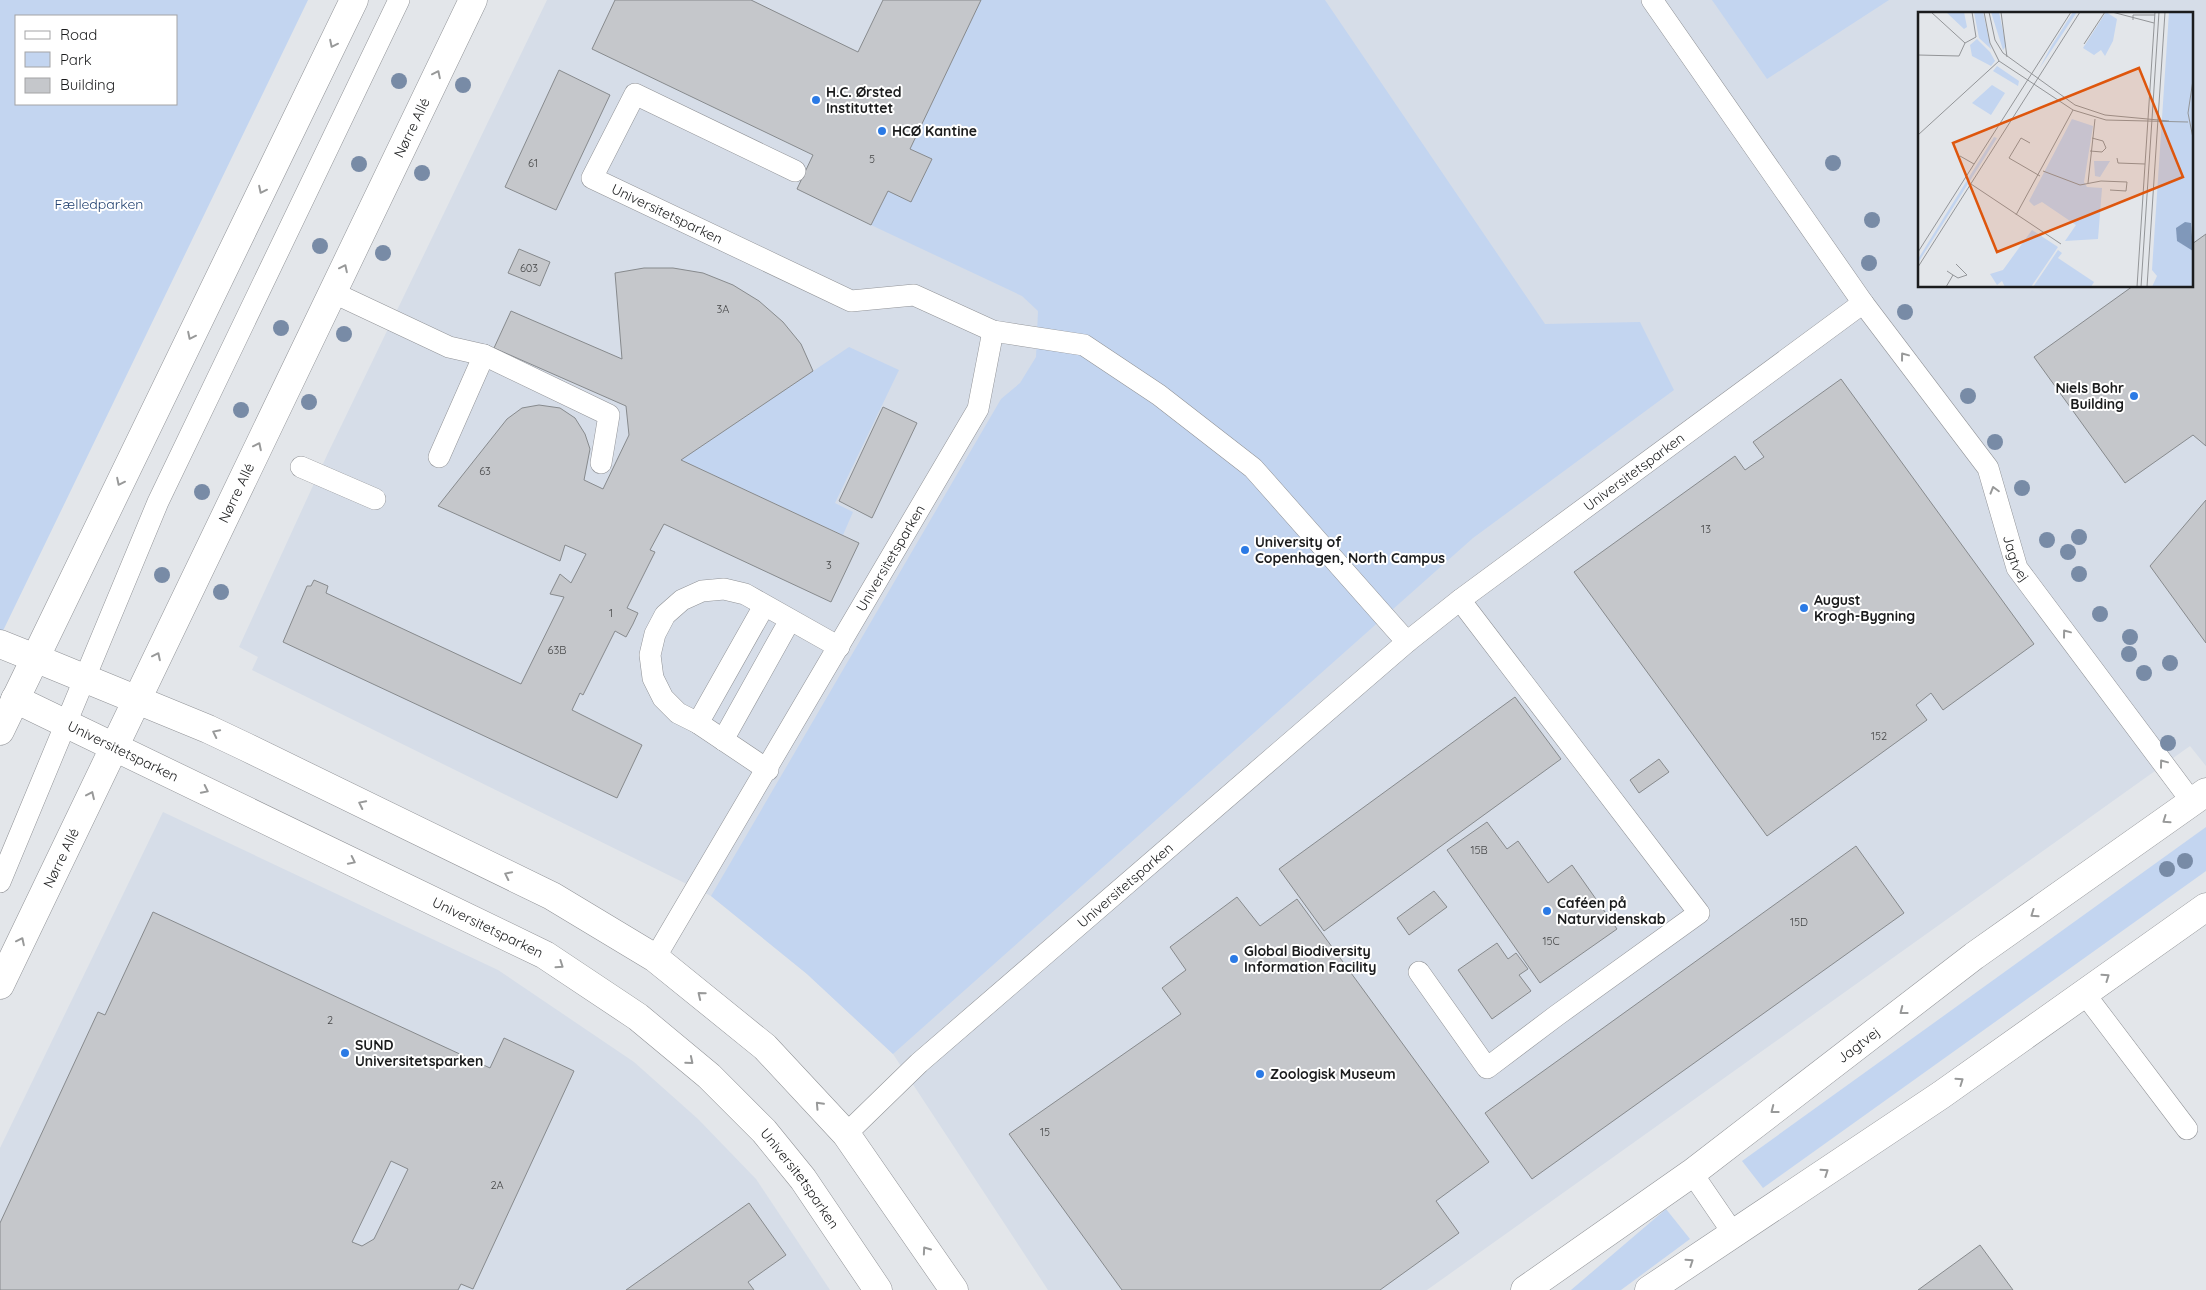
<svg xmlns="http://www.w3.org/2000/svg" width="2206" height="1290" font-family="Quicksand,sans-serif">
<rect width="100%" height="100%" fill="#e3e6ea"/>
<g fill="#d6dde8" fill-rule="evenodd">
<path d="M547 0H2206V766L2190 746 1427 1290H1048L893 1054 807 974 711 896 252 670 258 657 239 647 328 453ZM1920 14H2192V286H1920Z"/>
<path d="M163 812 498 970 634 1062 698 1119 756 1179 830 1290H0V1148Z"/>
</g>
<g fill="#c3d5f0" fill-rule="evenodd">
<path d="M0 0H308L0 637ZM16 16H176V104H16Z"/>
<path d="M981 0H1325L1545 324 1640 322 1674 390 1473 538 893 1054 807 974 711 896 1001 399 1020 383 1036 357 1038 311 1022 296 871 225 888 191 911 202 932 159 910 149Z"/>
<path d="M1712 0H1889L1767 79Z"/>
<path d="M849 347 899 370 835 503 853 512 843 535 681 460Z"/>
<path d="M2206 827V871L1763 1188 1742 1161Z"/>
<path d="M1666 1209 1690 1239 1621 1290H1571Z"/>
</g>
<g fill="#c5c7cb" stroke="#878a8d" fill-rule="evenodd">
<path d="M615 0H751L858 52 883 0H981L910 149 932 159 911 202 888 191 871 225 797 189 813 155 592 49Z"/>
<path d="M559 70 610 95 556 210 505 187Z"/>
<path d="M2206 234V446L2193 435 2125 483 2034 357 2133 286H2192V244Z"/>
<path d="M519 249 550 262 540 286 508 273Z"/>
<path d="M644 268H673L703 273 733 285 759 301 783 322 801 344 813 371 681 460 859 543 831 602 664 524 650 550 655 552 627 608 638 613 633 624 626 637 615 631 583 695 580 693 572 710 642 745 617 798 283 642 307 586H311L314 580 328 586 326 593 521 684 564 597 550 594 560 574 571 583 586 554 565 545 560 561 438 506 507 419 522 408 539 405 560 408 575 418 585 434 590 449 584 480 603 489 629 435 626 406 494 348 511 311 622 359 615 273Z"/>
<path d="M1841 379 2034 644 1943 710 1931 693 1916 705 1927 720 1767 836 1574 572 1735 456 1745 470 1764 457 1753 442Z"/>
<path d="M883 407 917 423 872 518 839 501Z"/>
<path d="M2206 500V643L2150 566Z"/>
<path d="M1515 697 1561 759 1324 931 1279 869Z"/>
<path d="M1659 759 1669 772 1639 793 1630 780Z"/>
<path d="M1487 822 1507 849 1518 841 1548 883 1572 865 1617 929 1540 983 1447 850Z"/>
<path d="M1856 846 1904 913 1532 1179 1485 1113Z"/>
<path d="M1434 891 1447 907 1409 935 1397 918Z"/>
<path d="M1237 897 1260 926 1297 899 1489 1162 1436 1201 1459 1233 1380 1290H1122L1009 1134 1181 1014 1162 988 1186 970 1170 947Z"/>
<path d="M153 912 490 1068 504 1038 574 1071 473 1289 461 1284 458 1290H0V1223L98 1012 105 1015ZM391 1161 408 1169 374 1239 362 1246 352 1242Z"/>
<path d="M1497 943 1508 959 1516 953 1528 969 1519 975 1531 991 1492 1019 1458 970Z"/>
<path d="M749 1203 786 1255 748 1282 754 1290H626Z"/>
<path d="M1980 1245 2013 1290H1918Z"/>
</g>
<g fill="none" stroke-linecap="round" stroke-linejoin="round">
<defs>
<g id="service">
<path id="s1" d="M1652 0 1863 303 1988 468 2017 568 2192 802"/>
<path id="s2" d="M795 171 635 94 592 178 851 301 914 295 993 331 1084 345 1159 395 1253 468 1407 642"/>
<path d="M332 292 449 347 484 355 609 415 601 463"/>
<path d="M439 457 484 355"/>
<path d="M301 467 375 499"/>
<path d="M698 723 764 606"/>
<path d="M723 740 790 620"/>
<path d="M768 770 698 723 678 713 663 698 653 678 650 655 655 634 665 615 682 600 702 591 724 589 745 594 839 647"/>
<path d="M0 882 158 502 399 0"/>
<path id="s3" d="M655 958 978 409 993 331"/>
<path d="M1419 972 1487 1068 1556 1016 1699 913 1460 600"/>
<path d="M2084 993 2187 1129"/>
<path id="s4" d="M846 1134 919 1063 1407 642 1460 600 1863 303"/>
<path d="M1692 1173 1733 1233"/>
</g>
<path id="minor" d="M0 644 35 658"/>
<g id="tertiary">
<path d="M35 658 208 729 246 747 552 896 655 958 765 1047 846 1134 954 1290"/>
<path id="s5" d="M15 699 545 955 638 1017 709 1076 764 1131 803 1179 878 1290"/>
<path d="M0 731 354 0"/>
<path id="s6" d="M0 985 473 0"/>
<path id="s7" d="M1525 1290 1692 1173 1974 956 2206 792"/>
<path d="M1649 1290 1941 1095 2206 907"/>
</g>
</defs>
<use href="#service" stroke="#919397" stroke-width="22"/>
<use href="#minor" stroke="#919397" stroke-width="29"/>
<use href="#tertiary" stroke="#919397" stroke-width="29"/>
<use href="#service" stroke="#fff" stroke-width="21"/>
<use href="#minor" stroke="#fff" stroke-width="28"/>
<use href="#tertiary" stroke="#fff" stroke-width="28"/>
</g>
<g fill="#788ba6">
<circle cx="399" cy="81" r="8"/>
<circle cx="463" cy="85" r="8"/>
<circle cx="1833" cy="163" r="8"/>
<circle cx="359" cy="164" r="8"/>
<circle cx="422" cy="173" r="8"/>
<circle cx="1872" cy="220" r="8"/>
<circle cx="320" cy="246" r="8"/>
<circle cx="383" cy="253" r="8"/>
<circle cx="1869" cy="263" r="8"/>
<circle cx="1905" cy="312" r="8"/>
<circle cx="281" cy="328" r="8"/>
<circle cx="344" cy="334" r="8"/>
<circle cx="1968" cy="396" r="8"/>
<circle cx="309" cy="402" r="8"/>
<circle cx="241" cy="410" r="8"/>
<circle cx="1995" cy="442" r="8"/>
<circle cx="2022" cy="488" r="8"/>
<circle cx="202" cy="492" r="8"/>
<circle cx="2079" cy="537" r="8"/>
<circle cx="2047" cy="540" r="8"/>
<circle cx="2068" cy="552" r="8"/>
<circle cx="2079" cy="574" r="8"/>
<circle cx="162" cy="575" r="8"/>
<circle cx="221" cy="592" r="8"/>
<circle cx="2100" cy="614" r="8"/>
<circle cx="2130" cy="637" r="8"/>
<circle cx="2129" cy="654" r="8"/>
<circle cx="2170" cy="663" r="8"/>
<circle cx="2144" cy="673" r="8"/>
<circle cx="2168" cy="743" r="8"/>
<circle cx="2185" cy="861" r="8"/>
<circle cx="2167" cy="869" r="8"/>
</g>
<defs><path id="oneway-chevron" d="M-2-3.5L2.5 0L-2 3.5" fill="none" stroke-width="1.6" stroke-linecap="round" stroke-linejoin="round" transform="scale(1.25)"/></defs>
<g stroke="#989999">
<use href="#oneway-chevron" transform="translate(333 44) rotate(116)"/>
<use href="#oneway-chevron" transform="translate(437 74) rotate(-64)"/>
<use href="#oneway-chevron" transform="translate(262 190) rotate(116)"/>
<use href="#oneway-chevron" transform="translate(344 268) rotate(-64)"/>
<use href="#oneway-chevron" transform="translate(191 336) rotate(116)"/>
<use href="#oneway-chevron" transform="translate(1904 356) rotate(-127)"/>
<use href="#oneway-chevron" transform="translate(258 446) rotate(-64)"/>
<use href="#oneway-chevron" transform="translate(120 482) rotate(116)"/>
<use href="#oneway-chevron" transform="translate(1994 490) rotate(-106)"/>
<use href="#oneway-chevron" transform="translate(2066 633) rotate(-127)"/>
<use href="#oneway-chevron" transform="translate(157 656) rotate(-64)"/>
<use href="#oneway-chevron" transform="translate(216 733) rotate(-154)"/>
<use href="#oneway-chevron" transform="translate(2163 763) rotate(-127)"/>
<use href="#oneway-chevron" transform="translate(205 790) rotate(26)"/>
<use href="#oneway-chevron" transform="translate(91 795) rotate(-65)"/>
<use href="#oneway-chevron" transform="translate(362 804) rotate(-154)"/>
<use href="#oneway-chevron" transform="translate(2166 820) rotate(145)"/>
<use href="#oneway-chevron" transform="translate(352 861) rotate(26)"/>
<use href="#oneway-chevron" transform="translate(508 875) rotate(-154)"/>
<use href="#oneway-chevron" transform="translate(2034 914) rotate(145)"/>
<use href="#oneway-chevron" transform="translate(21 941) rotate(-64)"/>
<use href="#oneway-chevron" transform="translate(560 965) rotate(34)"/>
<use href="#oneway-chevron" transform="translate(2106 977) rotate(-35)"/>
<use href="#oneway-chevron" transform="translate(701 995) rotate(-141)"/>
<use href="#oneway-chevron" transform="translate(1903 1011) rotate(142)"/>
<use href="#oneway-chevron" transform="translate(690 1061) rotate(40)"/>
<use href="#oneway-chevron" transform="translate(1960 1081) rotate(-35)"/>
<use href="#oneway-chevron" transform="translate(819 1105) rotate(-133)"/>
<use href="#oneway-chevron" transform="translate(1774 1110) rotate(142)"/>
<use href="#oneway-chevron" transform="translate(1825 1172) rotate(-34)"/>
<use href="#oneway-chevron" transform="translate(926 1250) rotate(-125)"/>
<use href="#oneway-chevron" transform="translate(1690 1262) rotate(-34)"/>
</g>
<g fill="#2b7ae5" stroke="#fff" stroke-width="2">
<circle cx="816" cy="100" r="5"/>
<circle cx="882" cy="131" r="5"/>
<circle cx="2134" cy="396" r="5"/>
<circle cx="1245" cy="550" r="5"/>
<circle cx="1804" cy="608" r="5"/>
<circle cx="1547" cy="911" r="5"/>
<circle cx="1234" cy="959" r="5"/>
<circle cx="345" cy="1053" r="5"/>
<circle cx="1260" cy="1074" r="5"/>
</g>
<g text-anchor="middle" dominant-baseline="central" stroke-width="4" stroke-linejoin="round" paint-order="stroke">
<g font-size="11" fill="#464748">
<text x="872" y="159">5</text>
<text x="533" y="163">61</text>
<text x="529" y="268">603</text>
<text x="723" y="309">3A</text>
<text x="485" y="471">63</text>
<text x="1706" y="529">13</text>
<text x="829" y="565">3</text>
<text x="611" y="613">1</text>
<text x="557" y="650">63B</text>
<text x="1879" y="736">152</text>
<text x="1479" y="850">15B</text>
<text x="1799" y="922">15D</text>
<text x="1551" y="941">15C</text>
<text x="330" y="1020">2</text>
<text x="1045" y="1132">15</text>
<text x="497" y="1185">2A</text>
</g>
<g font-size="14" font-weight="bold" fill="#1b1c1d" stroke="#fff" text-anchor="start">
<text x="826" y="92">H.C. Ørsted<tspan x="826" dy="16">Instituttet</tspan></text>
<text x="892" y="131">HCØ Kantine</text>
<text x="2124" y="388" text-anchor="end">Niels Bohr<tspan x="2124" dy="16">Building</tspan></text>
<text x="1255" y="542">University of<tspan x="1255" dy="16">Copenhagen, North Campus</tspan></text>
<text x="1814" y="600">August<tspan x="1814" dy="16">Krogh-Bygning</tspan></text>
<text x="1557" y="903">Caféen på<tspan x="1557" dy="16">Naturvidenskab</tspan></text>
<text x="1244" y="951">Global Biodiversity<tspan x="1244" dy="16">Information Facility</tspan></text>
<text x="355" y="1045">SUND<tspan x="355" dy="16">Universitetsparken</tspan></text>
<text x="1270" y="1074">Zoologisk Museum</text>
</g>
<g font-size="14" fill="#1b1c1d" stroke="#fff">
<text stroke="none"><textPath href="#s6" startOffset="951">Nørre Allé</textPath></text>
<text stroke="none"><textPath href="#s2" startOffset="355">Universitetsparken</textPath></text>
<text stroke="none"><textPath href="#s4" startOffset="1030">Universitetsparken</textPath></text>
<text stroke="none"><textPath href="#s6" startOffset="546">Nørre Allé</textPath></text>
<text stroke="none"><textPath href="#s1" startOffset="671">Jagtvej</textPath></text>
<text stroke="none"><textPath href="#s3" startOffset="464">Universitetsparken</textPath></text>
<text stroke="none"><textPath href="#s5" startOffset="120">Universitetsparken</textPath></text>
<text stroke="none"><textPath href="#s6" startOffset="141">Nørre Allé</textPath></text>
<text stroke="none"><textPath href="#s4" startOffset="374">Universitetsparken</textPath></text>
<text stroke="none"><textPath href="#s5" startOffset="525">Universitetsparken</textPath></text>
<text stroke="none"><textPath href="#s7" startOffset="414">Jagtvej</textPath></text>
<text stroke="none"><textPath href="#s5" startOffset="930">Universitetsparken</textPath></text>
</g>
<g font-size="14" fill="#20406f" stroke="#fff">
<text x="99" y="204">Fælledparken</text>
</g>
</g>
<g transform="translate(1918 12)">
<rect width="275" height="275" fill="#e3e6ea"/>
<path d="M28 0H46L49 15 46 17ZM56 0H65L73 37 61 26ZM73 0H81L88 34 85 38ZM155 0H159L121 57 134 33ZM188 0 199 7 195 29 187 44 183 38 176 43 165 36ZM251 0H275V275H234L239 264 234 258ZM59 27 72 40 77 49 73 54 54 44 52 33ZM79 54 101 69 100 74 75 59ZM74 73 87 81 73 103 54 91ZM154 107 175 114 166 170 169 175 184 176 180 227 147 229 158 213 124 190 116 194 111 189ZM76 125 79 126 0 251V247ZM176 149H192L182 165 177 164ZM114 218 140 235 113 275H87L84 269 79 273 72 262 85 258ZM140 238 144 241 140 246 176 270 173 275H115Z" fill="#c3d5f0"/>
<path d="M267 210 273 211 275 239 259 229 258 216Z" fill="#8098ba"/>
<path fill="none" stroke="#939598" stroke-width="1" d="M13 0 47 31M66 0 72 31 81 49 155 98 188 108 270 110M71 0 77 28 85 41 157 93 187 103 251 109M83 0 89 45M194 0 236 11M215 8V3H237M47 31 58 25 54 0M166 32 187 0M0 43 41 44 47 31M275 68 270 101 275 126M0 123 81 49M112 131 103 126 91 146 122 164M172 139 184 140 188 136 185 129 174 126M42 144 56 152M199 146 200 151 227 152M125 159 162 173 183 169 209 170 208 179 192 178M170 171 177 107M53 172 143 232M98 203 155 98M0 240 153 0M0 255 162 0M35 263 40 266 49 263 38 252M28 275 35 263 29 259M219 275 237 0M223 275 241 0M229 275 247 0"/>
<path fill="#de560d" fill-opacity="0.15" stroke="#de560d" stroke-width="2.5" d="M221 56 265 165 79 240 35 131Z"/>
<rect width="275" height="275" fill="none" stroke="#1b1c1d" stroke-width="2.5"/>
</g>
<rect x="15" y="15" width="162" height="90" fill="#ffffff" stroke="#a4a4a5"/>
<rect x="25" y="31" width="25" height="8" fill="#ffffff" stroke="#a4a4a5"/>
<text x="60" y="40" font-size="15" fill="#1b1c1d">Road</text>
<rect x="25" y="52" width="25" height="15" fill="#c3d5f0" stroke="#a4a4a5"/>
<text x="60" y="65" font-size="15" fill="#1b1c1d">Park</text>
<rect x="25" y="78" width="25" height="15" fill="#c5c7cb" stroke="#a4a4a5"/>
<text x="60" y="90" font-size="15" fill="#1b1c1d">Building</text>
</svg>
